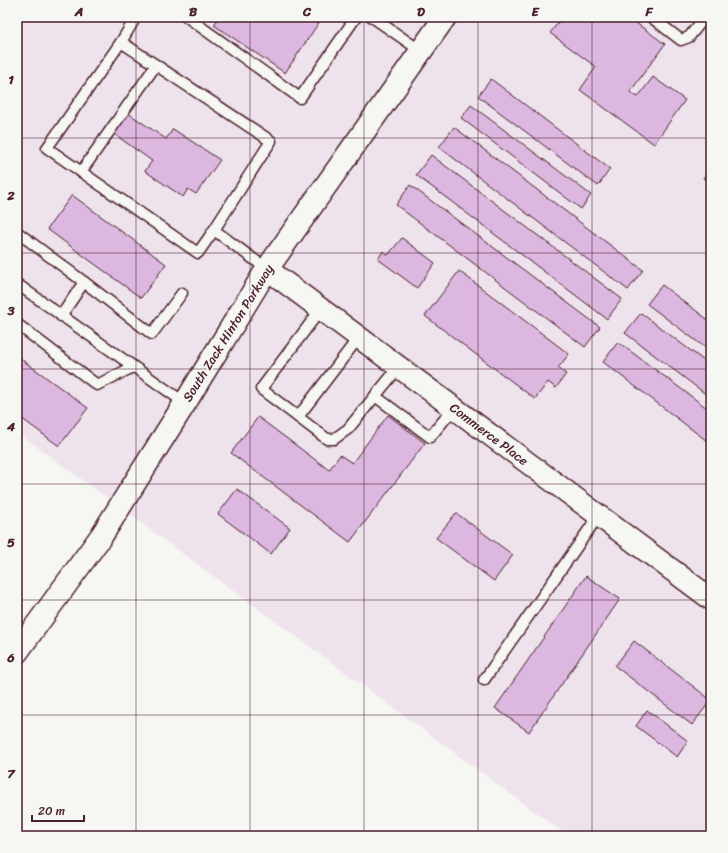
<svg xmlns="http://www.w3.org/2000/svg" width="728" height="853" font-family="Sriracha,sans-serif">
<rect width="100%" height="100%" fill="#f6f6f2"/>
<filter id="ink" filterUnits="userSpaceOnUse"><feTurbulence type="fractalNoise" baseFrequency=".025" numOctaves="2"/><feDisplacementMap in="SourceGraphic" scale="8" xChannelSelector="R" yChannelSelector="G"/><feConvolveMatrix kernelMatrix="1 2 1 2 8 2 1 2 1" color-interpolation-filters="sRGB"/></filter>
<g filter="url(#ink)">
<path fill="#eee3ed" d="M17 17H711V836H568L17 432Z"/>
<g fill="#dcb7e0" stroke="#4a1f2b">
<path d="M219 17H315L320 21 285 73 214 25Z"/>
<path d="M562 17H628L665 44 630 92 638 97 653 77 685 100 654 144 580 90 596 67 550 33Z"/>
<path d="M491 79 610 169 598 186 478 96Z"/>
<path d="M471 105 591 195 581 209 461 118Z"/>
<path d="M128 113 166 139 173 129 220 160 196 194 188 189 183 197 145 171 152 161 114 134Z"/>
<path d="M454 127 643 270 628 290 439 147Z"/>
<path d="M431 155 622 299 607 319 416 175Z"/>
<path d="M711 168V184L703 178Z"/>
<path d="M410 185 600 327 585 347 396 205Z"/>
<path d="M72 195 166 264 141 298 47 229Z"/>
<path d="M402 238 435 263 417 288 378 259 383 251 388 255Z"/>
<path d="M459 271 569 354 558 368 566 374 556 388 548 382 535 399 425 316Z"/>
<path d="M662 285 711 322V352L647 304Z"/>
<path d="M641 313 711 366V398L625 333Z"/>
<path d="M618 342 711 411V444L603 362Z"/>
<path d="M17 356 88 408 59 446 17 415Z"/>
<path d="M388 415 425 443 350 542 231 453 258 417 329 470 340 455 352 463Z"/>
<path d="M237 489 290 528 271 554 218 514Z"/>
<path d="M456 513 513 555 494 581 436 538Z"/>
<path d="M586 576 620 599 529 732 495 708Z"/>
<path d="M634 641 711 700 692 725 615 666Z"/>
<path d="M647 710 688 741 677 757 636 726Z"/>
</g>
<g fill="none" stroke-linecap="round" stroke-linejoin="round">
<defs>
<g id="lane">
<path d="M187 17 300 98 356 17"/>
<path d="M372 17 421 51"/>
<path d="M651 17 681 40 689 37 705 17"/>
<path d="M121 42 271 141 214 230 198 253 47 148Z"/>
<path d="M121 42 136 17"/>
<path d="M81 172 156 65"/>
<path d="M214 230 267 269"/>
<path d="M17 232 84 282"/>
<path d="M17 284 185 403"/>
<path d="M321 309 261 389 327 439H334L348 429 399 367"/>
<path d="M61 316 84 282 152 334 182 293"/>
<path d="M17 324 97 385 133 367"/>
<path d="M375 396 430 437 454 408"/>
<path d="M298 417 359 337"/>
<path d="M484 680 599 515"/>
</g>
<path id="street" d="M267 269 711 599"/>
<path id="secondary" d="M17 652 102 535 185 403 267 269 445 17"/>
</defs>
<use href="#lane" stroke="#4a1f2b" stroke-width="13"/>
<use href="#street" stroke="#4a1f2b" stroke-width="24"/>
<use href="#secondary" stroke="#4a1f2b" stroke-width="25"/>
<use href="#lane" stroke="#f6f6f2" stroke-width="10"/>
<use href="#street" stroke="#f6f6f2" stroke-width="21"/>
<use href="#secondary" stroke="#f6f6f2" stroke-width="22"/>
</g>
</g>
<path fill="none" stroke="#4a1f2b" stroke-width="1" stroke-opacity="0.55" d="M136 17V836M250 17V836M364 17V836M478 17V836M592 17V836M17 138H711M17 253H711M17 369H711M17 484H711M17 600H711M17 715H711"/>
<g text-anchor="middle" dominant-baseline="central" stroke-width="3.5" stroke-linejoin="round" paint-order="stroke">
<g font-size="13" fill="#4a1f2b" stroke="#f6f6f2">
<text transform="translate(228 333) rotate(-58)">South Zack Hinton Parkway</text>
<text transform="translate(489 434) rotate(37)">Commerce Place</text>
</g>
</g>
<rect width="728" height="853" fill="none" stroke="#f6f6f2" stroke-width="44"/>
<path d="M32 815v6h52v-6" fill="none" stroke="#4a1f2b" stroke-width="2"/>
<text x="38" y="815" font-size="12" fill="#4a1f2b" stroke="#f6f6f2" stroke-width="3" paint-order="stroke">20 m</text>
<rect x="22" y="22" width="684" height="809" fill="none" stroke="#4a1f2b" stroke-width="1.5"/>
<g font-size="13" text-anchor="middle" font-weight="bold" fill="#4a1f2b">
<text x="79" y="16">A</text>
<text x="193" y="16">B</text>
<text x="307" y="16">C</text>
<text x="421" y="16">D</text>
<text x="535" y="16">E</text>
<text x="649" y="16">F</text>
<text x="11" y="84">1</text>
<text x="11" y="200">2</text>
<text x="11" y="315">3</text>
<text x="11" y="431">4</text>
<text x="11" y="547">5</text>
<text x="11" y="662">6</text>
<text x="11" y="778">7</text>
</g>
</svg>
